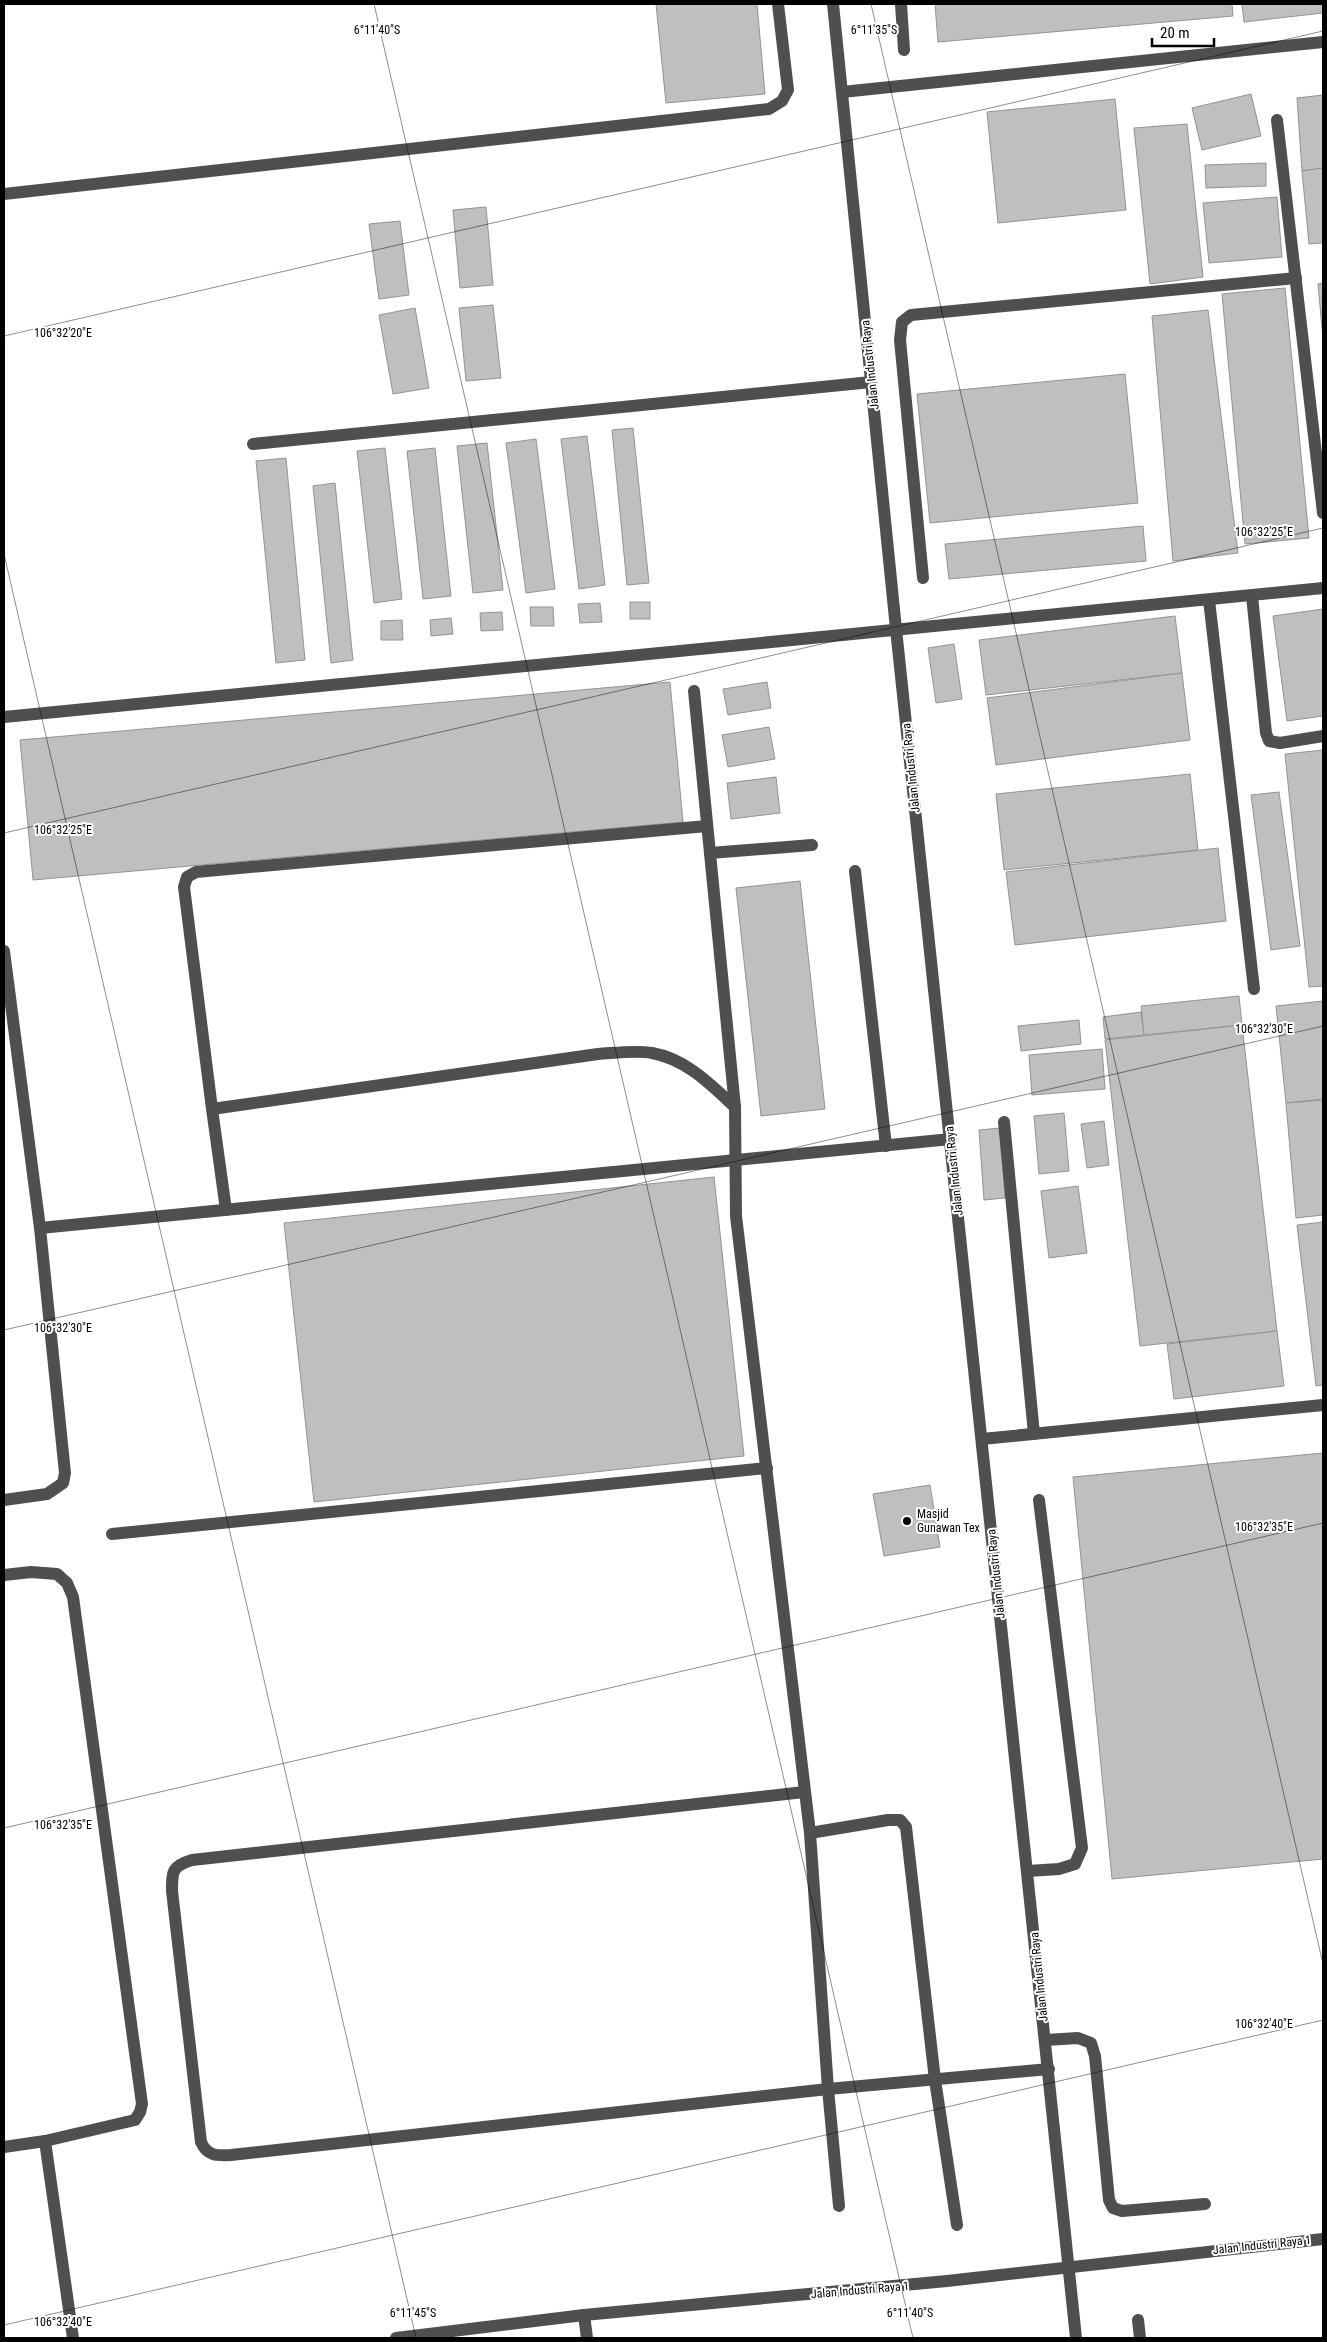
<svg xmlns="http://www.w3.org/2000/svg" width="1327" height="2342" font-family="'Roboto Condensed',sans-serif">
<rect width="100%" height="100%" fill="#fff"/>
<g fill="#bfbfbf" stroke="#939393">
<path d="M656 4H757L765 94 666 103Z"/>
<path d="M935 4H1232L1233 16 938 42Z"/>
<path d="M1242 4H1323V13L1244 22Z"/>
<path d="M1251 94 1261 136 1202 150 1192 108Z"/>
<path d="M1323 95V168L1302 171 1297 98Z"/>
<path d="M1115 99 1126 210 998 223 987 112Z"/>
<path d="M1187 124 1203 277 1150 284 1134 128Z"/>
<path d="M1266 163V186L1206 188 1205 165Z"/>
<path d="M1323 168V243L1309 244 1302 171Z"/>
<path d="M1277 197 1282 257 1209 263 1203 203Z"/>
<path d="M486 207 493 285 460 288 453 210Z"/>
<path d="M400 221 409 295 379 299 369 224Z"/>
<path d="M1323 283V339L1318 284Z"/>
<path d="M1285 288 1309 538 1245 544 1222 294Z"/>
<path d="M493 305 501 378 466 381 459 308Z"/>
<path d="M415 308 429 388 393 394 379 315Z"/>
<path d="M1208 310 1238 553 1173 561 1152 316Z"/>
<path d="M1125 374 1138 503 930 523 917 394Z"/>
<path d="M633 428 649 583 627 585 612 430Z"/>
<path d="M587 436 605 585 579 589 561 439Z"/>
<path d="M536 439 555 589 526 593 506 443Z"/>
<path d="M487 443 503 590 473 593 457 446Z"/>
<path d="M385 448 402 599 374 603 357 451Z"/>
<path d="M435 448 451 596 423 599 407 451Z"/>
<path d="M286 458 305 660 276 663 256 461Z"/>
<path d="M335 483 353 660 331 663 313 486Z"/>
<path d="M1143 526 1146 561 949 579 945 544Z"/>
<rect x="630" y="602" width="20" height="17"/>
<path d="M600 603 602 622 580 623 578 604Z"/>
<path d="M530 607H553L554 626H531Z"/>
<path d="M1323 609V716L1287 721 1273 616Z"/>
<path d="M502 612 503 630 481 631 480 613Z"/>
<path d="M1175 616 1182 673 986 695 979 640Z"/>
<path d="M451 618 453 634 431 636 430 620Z"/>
<path d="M402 620 403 640H381V621Z"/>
<path d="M954 644 962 699 936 703 928 648Z"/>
<path d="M1182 673 1190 740 996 765 987 698Z"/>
<path d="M670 682 683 822 33 880 20 740Z"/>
<path d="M767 682 771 708 728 715 723 689Z"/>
<path d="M769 727 775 759 728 767 722 735Z"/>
<path d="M1323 750V986L1309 987 1285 754Z"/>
<path d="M1190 774 1198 850 1004 870 996 794Z"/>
<path d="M776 777 780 813 731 819 727 783Z"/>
<path d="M1279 792 1300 946 1271 950 1251 795Z"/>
<path d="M1218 848 1226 921 1015 945 1006 872Z"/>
<path d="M800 881 825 1109 761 1116 736 888Z"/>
<path d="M1239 996 1242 1025 1144 1035 1141 1006Z"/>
<path d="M1323 1001V1099L1286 1103 1276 1006Z"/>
<path d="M1141 1012 1144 1035 1105 1039 1103 1017Z"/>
<path d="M1079 1020 1081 1044 1021 1051 1018 1026Z"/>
<path d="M1242 1025 1277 1331 1140 1346 1105 1040Z"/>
<path d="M1102 1049 1105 1089 1032 1095 1029 1055Z"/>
<path d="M1323 1100V1215L1296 1218 1286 1103Z"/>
<path d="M1064 1113 1069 1171 1039 1174 1034 1116Z"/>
<path d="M1104 1121 1109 1165 1087 1168 1081 1124Z"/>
<path d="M1000 1128 1005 1198 984 1200 979 1130Z"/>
<path d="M714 1177 744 1456 314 1502 284 1223Z"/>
<path d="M1078 1186 1087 1253 1049 1258 1041 1191Z"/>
<path d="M1323 1222V1385L1316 1386 1297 1225Z"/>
<path d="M1277 1331 1284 1386 1174 1399 1167 1344Z"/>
<path d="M1323 1453V1859L1112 1879 1073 1477Z"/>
<path d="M930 1485 940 1547 884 1556 873 1494Z"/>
</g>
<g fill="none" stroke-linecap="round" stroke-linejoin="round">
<g stroke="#4f4f4f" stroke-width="12">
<path d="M833 4 896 629 1076 2338"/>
<path d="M901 4 904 50"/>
<path d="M842 92 1323 42"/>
<path d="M1277 120 1323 513"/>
<path d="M4 194 769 109 782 101 788 90 778 4"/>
<path d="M253 444 871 382"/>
<path d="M923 578 900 340 902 322 911 315 1296 278"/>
<path d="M1252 596 1266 733 1269 741 1280 743 1323 736"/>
<path d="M1209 600 1254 989"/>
<path d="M694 691 735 1107 736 1216 810 1833 828 2089 839 2206"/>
<path d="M4 717 1323 588"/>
<path d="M710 853 812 845"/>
<path d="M855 871 886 1146"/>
<path d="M4 951 40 1228 65 1473 63 1483 47 1494 4 1500"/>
<path d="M212 1109 598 1054C615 1053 636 1050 652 1053 686 1059 710 1084 735 1107"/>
<path d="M1004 1122 1034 1434"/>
<path d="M226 1210 212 1109 184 887 187 877 196 872 707 826"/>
<path d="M40 1228 951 1139"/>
<path d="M982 1439 1323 1405"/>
<path d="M112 1534 767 1468"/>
<path d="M4 1575 31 1572 57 1574 67 1583 73 1597 142 2104 140 2112 135 2120 45 2141"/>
<path d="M804 1792 192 1860C172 1866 172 1871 172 1891L201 2142C207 2156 217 2156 231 2155L828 2089 1049 2069"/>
<path d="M810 1833 888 1820H900L906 1827 935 2080 957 2225"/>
<path d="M1028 1871 1059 1869 1075 1864 1082 1848 1039 1500"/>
<path d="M1046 2040 1078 2038 1091 2043 1095 2056 1109 2200 1113 2208 1122 2211 1205 2204"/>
<path d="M4 2147 45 2141 73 2338"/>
<path d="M584 2315 587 2338"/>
<path d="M1138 2320 1140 2338"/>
<path d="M396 2338 584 2315 947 2281 1323 2239"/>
</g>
</g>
<path fill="none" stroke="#000" stroke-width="1" stroke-opacity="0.45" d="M374 4 913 2338M871 4 1323 1964M4 336 1323 31M4 554 416 2338M4 833 1323 528M4 1330 1323 1026M4 1828 1323 1523M4 2325 1323 2020"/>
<circle fill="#000" stroke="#fff" stroke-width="2" cx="907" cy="1521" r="5"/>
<g text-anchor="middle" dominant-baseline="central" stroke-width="4" stroke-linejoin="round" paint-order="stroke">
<g font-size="12" fill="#000" stroke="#fff">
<text transform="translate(870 365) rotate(-96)">Jalan Industri Raya</text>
<text transform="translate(911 768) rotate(-96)">Jalan Industri Raya</text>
<text transform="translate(954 1171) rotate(-96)">Jalan Industri Raya</text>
<text transform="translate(996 1574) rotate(-96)">Jalan Industri Raya</text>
<text transform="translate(1039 1977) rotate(-96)">Jalan Industri Raya</text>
<text transform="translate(1262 2245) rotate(-6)">Jalan Industri Raya 1</text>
<text transform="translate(860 2290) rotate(-5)">Jalan Industri Raya 1</text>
</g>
<g font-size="12" fill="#000" stroke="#fff" text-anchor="start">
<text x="917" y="1514">Masjid<tspan x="917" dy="14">Gunawan Tex</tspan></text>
</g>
</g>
<g font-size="12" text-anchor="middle" fill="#000" stroke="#fff" stroke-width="4" stroke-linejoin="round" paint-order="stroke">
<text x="377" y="34">6°11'40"S</text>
<text x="874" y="34">6°11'35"S</text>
<text x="63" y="337">106°32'20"E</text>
<text x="1264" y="536">106°32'25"E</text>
<text x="63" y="834">106°32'25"E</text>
<text x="1264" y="1033">106°32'30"E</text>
<text x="63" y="1332">106°32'30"E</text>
<text x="1264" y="1531">106°32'35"E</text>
<text x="63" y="1829">106°32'35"E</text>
<text x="1264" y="2028">106°32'40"E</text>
<text x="413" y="2317">6°11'45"S</text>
<text x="910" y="2317">6°11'40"S</text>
<text x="63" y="2326">106°32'40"E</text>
</g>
<rect width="1327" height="2342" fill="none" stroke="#000000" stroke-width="10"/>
<path d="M1152 38v8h62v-8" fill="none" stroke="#000000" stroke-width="2.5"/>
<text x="1160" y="38" font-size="15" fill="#000000" stroke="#ffffff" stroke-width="4" paint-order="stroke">20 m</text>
</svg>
